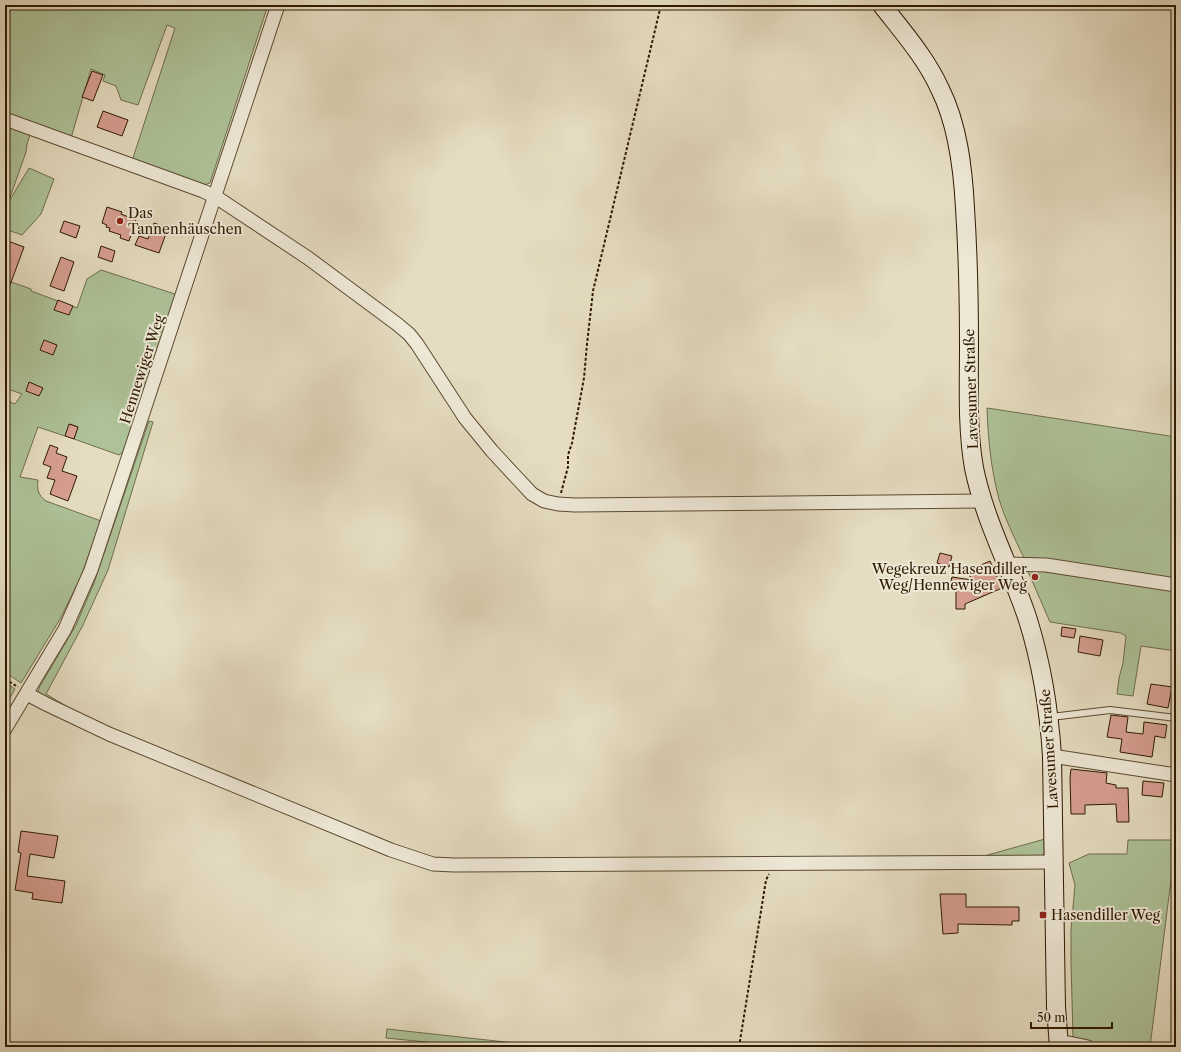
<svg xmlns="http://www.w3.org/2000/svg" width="1181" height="1052" font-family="'Libre Caslon Text',serif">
<rect width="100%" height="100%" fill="#e5dcc1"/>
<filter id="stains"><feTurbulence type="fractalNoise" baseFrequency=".005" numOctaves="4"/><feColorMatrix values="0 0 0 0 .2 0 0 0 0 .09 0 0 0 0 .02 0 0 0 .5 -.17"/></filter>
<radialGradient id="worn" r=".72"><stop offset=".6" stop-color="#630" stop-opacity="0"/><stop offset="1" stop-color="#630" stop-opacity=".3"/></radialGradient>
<g fill="#aec298" stroke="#6e6e4c">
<path d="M5 5H268L210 183 204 185 132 161 175 28 167 25 138 105 121 100 116 86 103 81 105 75 91 69 71 138 5 114Z"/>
<path d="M5 122 31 132 27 144 26 152 8 203 29 168 54 179 41 214 22 235 5 229Z"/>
<path d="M101 270 178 295 124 451 119 455 74 439 78 427 70 424 65 436 38 427 20 477 38 480C37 490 38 495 46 501L101 521 80 579 60 619 21 683 5 672V400L15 404 22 394 5 388V298L11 282 31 289V291L77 308 87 279Z"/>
<path d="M987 408 1176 437V581L1024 558C1015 539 1005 519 999 499 991 469 988 439 987 408Z"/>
<path d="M149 421 153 422 108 570 83 625 46 694 81 715 44 698 38 692 40 686 76 625 94 583Z"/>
<path d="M1027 569 1176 591V651L1141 646 1133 696 1117 694 1119 678 1123 663 1126 636 1121 633 1050 622Z"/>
<path d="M5 682 15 689 5 706Z"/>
<path d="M1045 839V854L1038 857 984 856Z"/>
<path d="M1128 840H1176L1150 1047H1103L1073 1037 1071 962V930L1075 885 1069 863 1089 854H1127Z"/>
<path d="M387 1029 551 1047H476L386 1038Z"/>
</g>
<g fill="#d79f92" stroke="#2f1a00">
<path d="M92 71 103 75 93 101 82 97Z"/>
<path d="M103 111 128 120 122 136 97 127Z"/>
<path d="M107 207 122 212 121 214 136 220 129 241 120 238 121 235 109 231 110 228 106 227 107 225 102 223Z"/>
<path d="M64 221 80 226 76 238 60 232Z"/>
<path d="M154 223 168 228 159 253 135 245 139 236 148 239Z"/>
<path d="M8 241 24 247 6 296 5 250Z"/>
<path d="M101 246 115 251 112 262 98 257Z"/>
<path d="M61 257 74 262 64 291 50 286Z"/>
<path d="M58 300 73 306 69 315 54 310Z"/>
<path d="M44 340 57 345 53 355 40 350Z"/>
<path d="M29 382 43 388 39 396 26 391Z"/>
<path d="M69 424 78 427 74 439 65 436Z"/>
<path d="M50 445 58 448 56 453 67 457 62 471 77 476 68 501 50 494 55 480 47 478 51 467 43 464Z"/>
<path d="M940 553 952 556 949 567 937 563Z"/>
<path d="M990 561 1002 588 965 604V609H956V590H949L952 577 972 580 967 571Z"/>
<path d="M1062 627 1076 629 1074 638 1061 636Z"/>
<path d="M1080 636 1103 640 1100 656 1078 652Z"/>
<path d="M1151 684 1172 687 1168 708 1147 704Z"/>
<path d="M1111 715 1128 717 1126 732 1143 734 1144 722 1167 725 1165 738 1155 736 1152 757 1120 752 1122 739 1107 737Z"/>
<path d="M1071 769 1107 773 1106 783 1116 785V788H1128L1129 822H1117L1116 804 1085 805V814H1071L1070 778Z"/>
<path d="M1143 781 1164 783 1162 797 1142 795Z"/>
<path d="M21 831 58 836 54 858 30 854 27 876 65 881 62 903 32 899 33 893 15 890 21 853 18 852Z"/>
<path d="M940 894H966V907H1019V921H1012V925L958 924V933L943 934Z"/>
</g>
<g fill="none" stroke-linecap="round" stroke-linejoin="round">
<defs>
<path id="lane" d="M1051 717 1110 710 1176 718"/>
<g id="street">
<path d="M5 119 203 191 216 197 308 258 397 324 409 334 417 344 465 418 492 451 517 478 532 494 544 501 558 504 575 505 982 501"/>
<path d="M1006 564 1046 565 1176 585"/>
<path d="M27 694 48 705 109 734 391 850 433 864 454 865 1053 862"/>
<path d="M5 729 65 629 91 570 278 5"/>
<path d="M1052 756 1176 775"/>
<path d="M1058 1043H1069L1088 1047"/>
</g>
<path id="secondary" d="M882 5C903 32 926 58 940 89 958 125 963 169 965 208 968 254 969 300 969 346 969 386 967 428 974 468 985 522 1011 568 1028 620 1042 665 1049 709 1052 756L1056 1007 1059 1047"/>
</defs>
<use href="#lane" stroke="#5c4a30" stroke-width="8"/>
<use href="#street" stroke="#5c4a30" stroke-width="15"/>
<use href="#secondary" stroke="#2f1a00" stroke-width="20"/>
<g stroke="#2f1a00" stroke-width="2" stroke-dasharray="3 2" stroke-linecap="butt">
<path d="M561 493 568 467V455L572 443 584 378 587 344 593 291 661 5"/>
<path d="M5 679 18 687"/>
<path d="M739 1047 766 880 769 874"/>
</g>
<use href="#lane" stroke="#eee8d7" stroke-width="6"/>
<use href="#street" stroke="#eee8d7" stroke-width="13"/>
<use href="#secondary" stroke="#eee8d7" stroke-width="18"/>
</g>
<g fill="#8f2418" stroke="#eee8d7" stroke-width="1.5">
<circle cx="120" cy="221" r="4"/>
<circle cx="1035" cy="577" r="4"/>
<rect x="1039" y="911" width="8" height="8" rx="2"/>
</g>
<g text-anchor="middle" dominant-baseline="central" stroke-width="4" stroke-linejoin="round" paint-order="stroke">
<g font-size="14" fill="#2f1a00" stroke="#eee8d7" text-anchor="start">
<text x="128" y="213">Das<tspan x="128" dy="16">Tannenhäuschen</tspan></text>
<text x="1027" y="569" text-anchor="end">Wegekreuz Hasendiller<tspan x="1027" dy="16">Weg/Hennewiger Weg</tspan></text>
<text x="1051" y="915">Hasendiller Weg</text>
</g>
<g font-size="14" fill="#2f1a00" stroke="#eee8d7">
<text transform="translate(142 369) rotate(-72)">Hennewiger Weg</text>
<text transform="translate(971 389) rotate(-92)">Lavesumer Straße</text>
<text transform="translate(1049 749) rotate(-94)">Lavesumer Straße</text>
</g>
</g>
<rect width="1181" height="1052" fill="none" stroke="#e5dcc1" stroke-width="20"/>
<rect x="6" y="6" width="1169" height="1040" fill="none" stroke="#2f1a00" stroke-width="2"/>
<rect x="10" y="10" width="1161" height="1032" fill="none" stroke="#2f1a00"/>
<path d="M1031 1022v6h81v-6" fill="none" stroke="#2f1a00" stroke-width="2"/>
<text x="1037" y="1022" font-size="12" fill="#2f1a00" stroke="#eee8d7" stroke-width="3" paint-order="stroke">50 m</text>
<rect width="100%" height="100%" filter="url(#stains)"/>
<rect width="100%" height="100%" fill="url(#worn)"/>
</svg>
